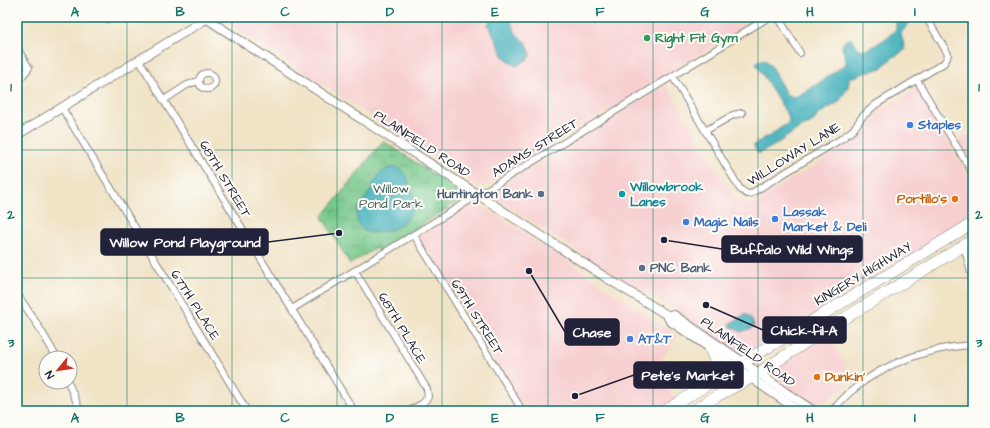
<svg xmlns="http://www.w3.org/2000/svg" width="990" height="428" font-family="'Architects Daughter',sans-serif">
<defs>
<pattern id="park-crowns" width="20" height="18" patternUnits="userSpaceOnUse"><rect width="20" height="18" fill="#75c789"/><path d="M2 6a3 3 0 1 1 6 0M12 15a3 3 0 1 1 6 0" fill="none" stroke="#60a171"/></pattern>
</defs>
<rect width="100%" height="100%" fill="#fdfcf7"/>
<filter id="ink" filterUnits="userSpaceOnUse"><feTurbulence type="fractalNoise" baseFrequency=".025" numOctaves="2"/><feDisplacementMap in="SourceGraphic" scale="8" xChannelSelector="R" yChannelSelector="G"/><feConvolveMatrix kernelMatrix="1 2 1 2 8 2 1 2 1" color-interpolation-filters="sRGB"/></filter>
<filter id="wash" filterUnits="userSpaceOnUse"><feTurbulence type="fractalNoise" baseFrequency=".012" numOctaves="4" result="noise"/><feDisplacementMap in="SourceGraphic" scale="16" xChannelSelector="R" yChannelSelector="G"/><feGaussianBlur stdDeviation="0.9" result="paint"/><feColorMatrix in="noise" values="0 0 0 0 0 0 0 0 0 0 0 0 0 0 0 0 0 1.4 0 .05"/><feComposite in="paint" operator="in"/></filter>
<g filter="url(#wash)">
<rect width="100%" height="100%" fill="#f0e3c6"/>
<g fill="#f7cfd0">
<path d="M228 17H475L476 18 477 17H760L488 185 481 187 478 186 287 61 233 27 229 22Z"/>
<path d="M666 85 736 200 751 204 852 143 871 128 873 114 917 89 973 184V218L749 353H740L735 351 660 301 595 262 497 199 495 195 494 192 496 189Z"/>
<path d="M973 132V168L957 142Z"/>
<path d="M474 201 570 263 677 336 656 368 676 400 658 411H526L421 240 420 237 422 234Z"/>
<path d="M828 336 855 381 817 407 780 383 776 377 775 371 777 367Z"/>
</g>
<path fill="url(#park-crowns)" stroke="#4c7462" d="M383 141 462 193 464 196 463 198 379 253 376 248 350 264 322 217Z"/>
<g fill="#3eaeb9" stroke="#30687a">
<path d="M495 17H508L512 24 516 34 527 43 531 55 528 59 516 66 504 57 488 24Z"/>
<path d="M893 17H911L910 22 901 33 905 50 892 58 881 68 864 73 854 77 850 76 848 87 839 102 819 114 811 124 807 125 801 127 772 147 758 154 754 146V145L764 138 770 136 773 133 788 123 789 120 788 116 776 96 756 64 758 61 764 59 770 64 785 92 788 95 795 97 811 88 845 65C848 59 844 54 842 48 843 42 846 39 852 39 855 42 857 47 860 49 868 53 891 35 896 29V23Z"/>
<path d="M396 167C404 170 406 175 409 183 411 190 416 199 414 206 409 222 393 232 377 232 371 232 367 233 362 229 359 226 357 223 357 219 354 206 366 200 371 190 374 183 376 177 382 172 385 169 391 168 396 167Z"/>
<path d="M745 314C749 315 754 322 754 327L741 332 730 326V324L731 323Z"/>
</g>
</g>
<g filter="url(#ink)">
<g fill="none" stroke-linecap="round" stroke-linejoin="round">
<defs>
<g id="street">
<path d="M104 17 107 19"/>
<path d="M778 17 800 53"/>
<path d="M17 48 29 68 22 76 17 80"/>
<path d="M139 60 354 411"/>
<circle cx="207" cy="81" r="8"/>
<path d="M673 77 740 189 747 194H750L841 139 853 130 862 117 875 105 944 63 947 58 948 54 926 17"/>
<path d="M917 80 973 174"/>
<path d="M164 100 187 85 198 81"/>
<path d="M62 108 247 411"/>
<path d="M705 131 733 115 742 113"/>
<path d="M414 235 522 410"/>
<path d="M964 245 973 281"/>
<path d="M355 271 427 389 428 397 423 403 409 411"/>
<path d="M17 294 39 327 57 358"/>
<path d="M292 309 769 17"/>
<path d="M68 382 77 403 79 411"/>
<path d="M832 411C839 403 846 395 854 389 885 362 933 347 973 345"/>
</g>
<g id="secondary">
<path d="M204 17 605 277 667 315H674L743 362 785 392 814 411"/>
<path d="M17 135 209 17"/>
<path d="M667 315 670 321 707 346 751 378 799 411"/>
</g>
<g id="highway">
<path d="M710 348C714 359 719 367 717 379"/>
<path d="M665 411 735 367 802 327 973 223"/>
<path d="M693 411 717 396 751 378 817 335 973 240"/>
</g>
</defs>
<use href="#street" stroke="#898280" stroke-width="8"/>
<use href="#secondary" stroke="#898280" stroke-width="10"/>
<use href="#highway" stroke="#898280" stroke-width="12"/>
<use href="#street" stroke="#fff" stroke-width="6"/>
<use href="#secondary" stroke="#fff" stroke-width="8"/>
<use href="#highway" stroke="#fff" stroke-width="11"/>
</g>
</g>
<path fill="none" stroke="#0f766e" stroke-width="1" stroke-opacity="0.55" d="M127 17V411M232 17V411M337 17V411M442 17V411M548 17V411M653 17V411M758 17V411M863 17V411M17 150H973M17 278H973"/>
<circle fill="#2e9e5b" stroke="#fdfcf7" stroke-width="1.5" cx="647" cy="38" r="4"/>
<g fill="#3f7fe0" stroke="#fdfcf7" stroke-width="1.5">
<circle cx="910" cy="125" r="4"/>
<circle cx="775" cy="219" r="4"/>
<circle cx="686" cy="222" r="4"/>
<circle cx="630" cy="339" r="4"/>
</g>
<g fill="#5c6f8a" stroke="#fdfcf7" stroke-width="1.5">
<circle cx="541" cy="194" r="4"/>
<circle cx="642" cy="268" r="4"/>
</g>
<circle fill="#0f9aa8" stroke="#fdfcf7" stroke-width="1.5" cx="622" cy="194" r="4"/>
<g fill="#e8710a" stroke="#fdfcf7" stroke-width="1.5">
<circle cx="955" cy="199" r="4"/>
<circle cx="817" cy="377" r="4"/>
</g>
<g text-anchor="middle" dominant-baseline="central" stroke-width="4" stroke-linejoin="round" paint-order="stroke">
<g font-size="13" font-weight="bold" fill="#27864d" stroke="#fdfcf7" text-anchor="start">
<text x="655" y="38">Right Fit Gym</text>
</g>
<g font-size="13" font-weight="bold" fill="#366cbe" stroke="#fdfcf7" text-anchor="start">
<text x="918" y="125">Staples</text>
<text x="783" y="212">Lassak<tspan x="783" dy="15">Market &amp; Deli</tspan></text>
<text x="694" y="222">Magic Nails</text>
<text x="638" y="339">AT&amp;T</text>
</g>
<g font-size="13" fill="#22223b" stroke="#fdfcf7">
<text transform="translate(422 144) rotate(33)">PLAINFIELD ROAD</text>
<text transform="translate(535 148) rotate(-32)">ADAMS STREET</text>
<text transform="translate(794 154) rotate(-32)">WILLOWAY LANE</text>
<text transform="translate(225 179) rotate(59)">68TH STREET</text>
<text transform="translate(863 274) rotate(-31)">KINGERY HIGHWAY</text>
<text transform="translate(195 305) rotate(58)">67TH PLACE</text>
<text transform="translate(477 317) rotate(58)">69TH STREET</text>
<text transform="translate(402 328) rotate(59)">68TH PLACE</text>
<text transform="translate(748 352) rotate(35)">PLAINFIELD ROAD</text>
</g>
<g font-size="13" font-weight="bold" fill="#0d838f" stroke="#fdfcf7" text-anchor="start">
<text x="630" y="187">Willowbrook<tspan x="630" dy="15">Lanes</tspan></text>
</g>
<g font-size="13" fill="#3f5c56" stroke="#fdfcf7">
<text x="391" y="189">Willow<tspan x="391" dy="15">Pond Park</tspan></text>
</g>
<g font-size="13" font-weight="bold" fill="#4e5e75" stroke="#fdfcf7" text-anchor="end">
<text x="533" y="194">Huntington Bank</text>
<text x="650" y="268" text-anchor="start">PNC Bank</text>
</g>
<g font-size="13" font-weight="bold" fill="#c56008" stroke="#fdfcf7" text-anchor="end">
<text x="947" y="199">Portillo's</text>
<text x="825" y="377" text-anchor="start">Dunkin'</text>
</g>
</g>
<path fill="none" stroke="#22223b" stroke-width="1.5" d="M339 233L268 242M664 240L722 249M706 305L763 330M529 271L565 332M575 396L634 375"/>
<g fill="#22223b" stroke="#fdfcf7" stroke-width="1.5">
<circle cx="339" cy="233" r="4"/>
<circle cx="664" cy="240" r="4"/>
<circle cx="706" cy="305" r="4"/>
<circle cx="529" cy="271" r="4"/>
<circle cx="575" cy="396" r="4"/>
</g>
<g fill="#22223b" stroke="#22223b" stroke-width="1.5">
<rect x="101" y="229" width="167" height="26" rx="4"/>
<rect x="722" y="236" width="140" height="26" rx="4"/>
<rect x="763" y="317" width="83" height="26" rx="4"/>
<rect x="565" y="319" width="54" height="26" rx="4"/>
<rect x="634" y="362" width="109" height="26" rx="4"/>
</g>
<g font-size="14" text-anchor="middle" font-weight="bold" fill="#fff">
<text x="185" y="247">Willow Pond Playground</text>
<text x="792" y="254">Buffalo Wild Wings</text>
<text x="804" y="335">Chick-fil-A</text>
<text x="592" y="337">Chase</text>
<text x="688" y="380">Pete's Market</text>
</g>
<rect width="990" height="428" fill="none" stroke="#fdfcf7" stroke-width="44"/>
<g transform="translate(58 370) rotate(240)"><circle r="19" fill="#fdfcf7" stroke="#a5a5ac"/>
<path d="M0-3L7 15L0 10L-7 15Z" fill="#c8321e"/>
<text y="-6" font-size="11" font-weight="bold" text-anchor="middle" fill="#22223b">N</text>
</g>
<rect x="22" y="22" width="946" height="384" fill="none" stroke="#0f766e" stroke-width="1.5"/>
<g font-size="13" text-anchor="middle" font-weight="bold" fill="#0f766e">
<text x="75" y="16">A</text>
<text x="180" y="16">B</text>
<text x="285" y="16">C</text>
<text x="390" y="16">D</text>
<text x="495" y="16">E</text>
<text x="600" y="16">F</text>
<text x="705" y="16">G</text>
<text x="810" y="16">H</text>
<text x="915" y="16">I</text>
<text x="11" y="91">1</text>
<text x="979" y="91">1</text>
<text x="11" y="219">2</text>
<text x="979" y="219">2</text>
<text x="11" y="347">3</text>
<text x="979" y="347">3</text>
<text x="75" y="422">A</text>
<text x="180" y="422">B</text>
<text x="285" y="422">C</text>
<text x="390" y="422">D</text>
<text x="495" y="422">E</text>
<text x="600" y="422">F</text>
<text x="705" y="422">G</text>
<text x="810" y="422">H</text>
<text x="915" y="422">I</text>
</g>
</svg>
